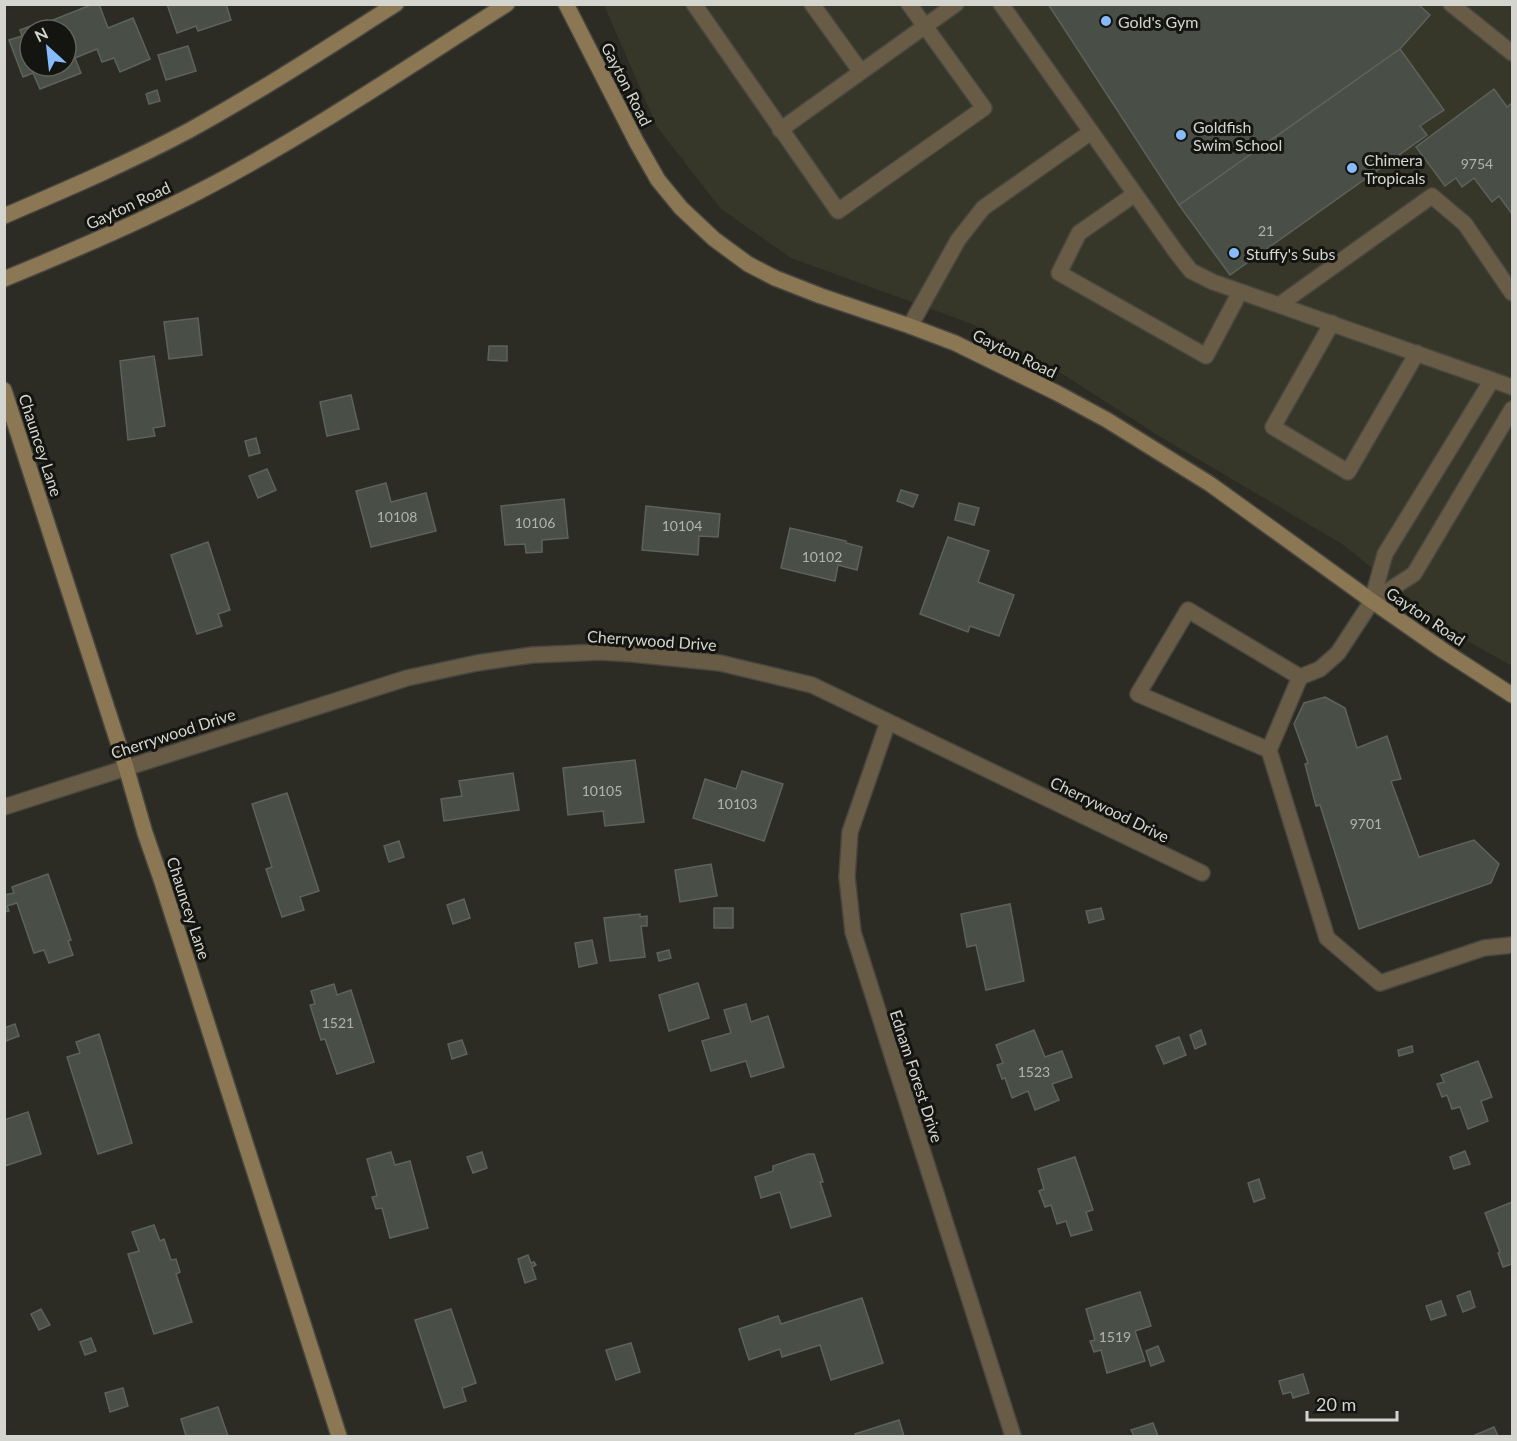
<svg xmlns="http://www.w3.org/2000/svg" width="1517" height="1441" font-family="Lato,sans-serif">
<rect width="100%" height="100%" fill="#2c2c25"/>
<path fill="#363629" d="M604 5H1512V666L1453 633 1342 544 1159 436 1061 373 972 324 791 258 721 209 657 127Z"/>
<g fill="#494e47" stroke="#5d625b" stroke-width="1.5" fill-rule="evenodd">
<path d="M93 4H99L108 28 133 18 150 59 120 72 114 58 102 62 97 49 75 58 81 73 40 89 33 73 23 77 9 40 22 36 20 30 47 20 48 22ZM30 30H66V66H30Z"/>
<path d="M167 4H226L231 20 198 31 196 26 177 33Z"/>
<path d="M1048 4H1418L1430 15 1400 49 1179 205Z"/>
<path d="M188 46 196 71 166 80 158 55Z"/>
<path d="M1400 49 1444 110 1420 126 1427 135 1230 275 1179 205Z"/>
<path d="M1494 89 1507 107 1512 103V214L1499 196 1492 202 1474 178 1462 187 1456 178 1445 186 1416 147Z"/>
<path d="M157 90 160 101 149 104 146 94Z"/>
<path d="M198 318 202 355 169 359 164 322Z"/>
<path d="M489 346H507V361L488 360Z"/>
<path d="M154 356 165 426 153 428 155 436 128 440 120 361Z"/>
<path d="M351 395 359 429 327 436 320 402Z"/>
<path d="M256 438 260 453 249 456 245 441Z"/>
<path d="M267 469 276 490 258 498 249 476Z"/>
<path d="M386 483 391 502 426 493 436 531 371 547 356 491Z"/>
<path d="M901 490 918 495 913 507 897 501Z"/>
<path d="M564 499 568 538 542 540V552L526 553 525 544 505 545 501 506Z"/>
<path d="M959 503 979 508 974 525 955 520Z"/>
<path d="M646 506 720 514 718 537 699 536 698 555 642 550Z"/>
<path d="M790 528 846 541V543L862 547 857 570 838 565 835 581 781 568Z"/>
<path d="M948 537 989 551 978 582 1014 595 999 636 970 626 968 632 920 614Z"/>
<path d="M208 542 230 610 218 614 222 626 197 634 171 555Z"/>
<path d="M1325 697 1345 708 1357 748 1387 736 1401 779 1391 781 1419 857 1474 840 1499 864 1491 883 1359 929 1320 805 1316 806 1305 764 1308 763 1294 724 1304 703Z"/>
<path d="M635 760 644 822 605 826 603 811 568 815 563 768Z"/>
<path d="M742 771 783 784 764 841 693 818 705 779 736 789Z"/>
<path d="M513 773 519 810 444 821 441 799 462 796 459 781Z"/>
<path d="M287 793 319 891 300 897 304 910 282 917 266 869 272 867 252 804Z"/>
<path d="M399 841 404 857 389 862 384 846Z"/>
<path d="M711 864 717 896 680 902 675 870Z"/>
<path d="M48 874 71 940 68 941 73 955 49 963 44 950 34 953 17 903 7 906 9 911 4 912V895L14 893 12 887Z"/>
<path d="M464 899 470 918 453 924 447 905Z"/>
<path d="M1010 904 1024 981 986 990 976 945 967 947 961 914Z"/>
<rect x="714" y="908" width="19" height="20"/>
<path d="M1101 908 1104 919 1089 923 1086 911Z"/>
<path d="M640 914V917L647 916V926H641L645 957 610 961 604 918Z"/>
<path d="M592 940 597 963 579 967 575 943Z"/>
<path d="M669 950 671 958 659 961 657 953Z"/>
<path d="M698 983 709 1018 669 1031 659 995Z"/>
<path d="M334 984 337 995 351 990 374 1062 337 1074 325 1039 321 1040 310 1005 315 1004 311 991Z"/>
<path d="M746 1004 751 1022 768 1016 784 1067 751 1077 746 1061 711 1071 702 1041 731 1033 724 1010Z"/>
<path d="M15 1024 19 1036 6 1041 4 1028Z"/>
<path d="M1034 1030 1045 1057 1062 1051 1072 1077 1052 1084 1059 1100 1035 1110 1028 1091 1012 1098 1005 1078 1002 1079 997 1065 1003 1063 996 1045Z"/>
<path d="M1201 1030 1206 1044 1195 1049 1190 1035Z"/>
<path d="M99 1034 132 1143 98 1154 67 1057 80 1053 76 1042Z"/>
<path d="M1179 1037 1186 1055 1164 1064 1156 1046Z"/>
<path d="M462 1040 467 1054 452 1059 448 1044Z"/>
<path d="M1412 1046 1413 1052 1399 1056 1398 1050Z"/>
<path d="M1478 1061 1492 1097 1481 1101 1488 1121 1468 1129 1460 1107 1452 1109 1447 1095 1442 1097 1437 1084 1444 1082 1441 1075Z"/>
<path d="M28 1112 41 1154 5 1166 4 1120Z"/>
<path d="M1465 1151 1470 1164 1454 1169 1450 1157Z"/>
<path d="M391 1152 395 1165 410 1161 428 1228 390 1238 382 1208 376 1209 372 1197 377 1196 367 1159Z"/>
<path d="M482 1152 487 1168 473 1173 467 1157Z"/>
<path d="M808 1154H814L823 1182H820L831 1216 791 1228 780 1192 761 1198 755 1177 773 1171V1166Z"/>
<path d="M1075 1157 1093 1210 1086 1212 1092 1230 1071 1236 1066 1221 1057 1224 1051 1205 1045 1207 1039 1191 1044 1189 1038 1169Z"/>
<path d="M1259 1179 1265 1198 1254 1202 1248 1183Z"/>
<path d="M1512 1202V1264L1503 1267 1498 1253 1500 1252 1485 1213Z"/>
<path d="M154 1225 160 1241 164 1239 171 1260 176 1259 180 1272 176 1274 192 1322 154 1334 128 1254 139 1251 132 1232Z"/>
<path d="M528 1255 531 1263 534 1262 536 1265 532 1267 536 1279 525 1283 518 1259Z"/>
<path d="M1470 1291 1475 1307 1463 1312 1457 1296Z"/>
<path d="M1140 1292 1151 1326 1135 1331 1145 1361 1107 1373 1101 1350 1094 1352 1090 1341 1095 1340 1086 1309Z"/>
<path d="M862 1298 883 1363 831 1380 820 1345 782 1357 780 1349 749 1360 739 1329 778 1316 781 1324Z"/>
<path d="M1441 1301 1446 1315 1431 1320 1426 1306Z"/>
<path d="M41 1309 50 1325 39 1330 31 1314Z"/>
<path d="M451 1309 476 1383 462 1388 466 1401 444 1408 415 1320Z"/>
<path d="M91 1338 96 1351 85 1355 80 1342Z"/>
<path d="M631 1343 640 1372 616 1380 606 1350Z"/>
<path d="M1158 1346 1164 1361 1151 1366 1146 1351Z"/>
<path d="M1303 1374 1309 1393 1293 1398 1291 1392 1283 1394 1279 1381Z"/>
<path d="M123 1388 128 1406 110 1412 105 1393Z"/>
<path d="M218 1407 228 1436H186L181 1419Z"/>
<path d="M899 1420 904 1436H856L855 1434Z"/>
<path d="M1153 1423 1158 1436H1134L1131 1430Z"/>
<path d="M1494 1427 1498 1436H1476L1475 1435Z"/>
</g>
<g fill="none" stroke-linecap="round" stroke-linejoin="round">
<defs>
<g id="lane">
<path d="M694 4 838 211 984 108 909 4"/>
<path d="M812 4 861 72"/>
<path d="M1001 4 1176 252 1191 271 1213 282 1512 387"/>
<path d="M1451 4 1512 53"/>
<path d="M780 130 956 4"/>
<path d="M1135 194 1079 233 1059 273 1206 356 1240 292"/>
<path d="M1279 305 1432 196 1465 224 1512 293"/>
<path d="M1332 323 1273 427 1348 472 1417 353"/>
<path d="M910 326 958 240 983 208 1091 132"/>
<path d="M1492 380 1385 554 1372 601 1338 653 1320 669 1300 677 1188 610 1138 694 1269 750 1327 938 1380 983 1484 948 1512 945"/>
<path d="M1372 601 1414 574 1512 409"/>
<path d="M1269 750 1300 677"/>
</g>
<g id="street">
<path d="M888 722 850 832 847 877 853 932 1013 1436"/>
<path d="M4 807 407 678 477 663 532 655 601 652 632 654 720 663 812 685 1202 873"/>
</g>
<g id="secondary">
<path d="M566 4 637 143 658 180 681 208 714 239 748 264 775 278 821 296 910 326 955 343 1057 393 1107 420 1210 484 1372 601 1444 651 1512 695"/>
<path d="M4 216C67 189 130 162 190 130 261 91 328 47 396 4"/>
<path d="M4 279C70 252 136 224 200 191 306 136 406 68 507 4"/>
<path d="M4 390 126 767 145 833 161 879 339 1436"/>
</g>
</defs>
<use href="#lane" stroke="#474740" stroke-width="18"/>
<use href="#street" stroke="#474740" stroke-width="18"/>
<use href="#secondary" stroke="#474740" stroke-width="18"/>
<use href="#lane" stroke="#695c46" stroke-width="15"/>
<use href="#street" stroke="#695c46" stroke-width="15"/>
<use href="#secondary" stroke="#8c7754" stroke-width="15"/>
</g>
<g fill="#88bbfc" stroke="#141411" stroke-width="2">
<circle cx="1106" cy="21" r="6"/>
<circle cx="1181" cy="135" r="6"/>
<circle cx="1352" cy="168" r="6"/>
<circle cx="1234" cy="253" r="6"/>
</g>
<g text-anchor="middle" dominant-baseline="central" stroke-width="6" stroke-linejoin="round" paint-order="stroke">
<g font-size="14" fill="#b2b3ae">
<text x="1477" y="163">9754</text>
<text x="1266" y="230">21</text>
<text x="397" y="516">10108</text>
<text x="535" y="522">10106</text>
<text x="682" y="525">10104</text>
<text x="822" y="556">10102</text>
<text x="602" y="790">10105</text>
<text x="737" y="803">10103</text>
<text x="1366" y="823">9701</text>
<text x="338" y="1022">1521</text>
<text x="1034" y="1071">1523</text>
<text x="1115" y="1336">1519</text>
</g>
<g font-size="16" fill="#d5d5d0" stroke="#141411" text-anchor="start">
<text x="1118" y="21">Gold's Gym</text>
<text x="1193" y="126">Goldfish<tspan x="1193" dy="18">Swim School</tspan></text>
<text x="1364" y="159">Chimera<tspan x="1364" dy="18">Tropicals</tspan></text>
<text x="1246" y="253">Stuffy's Subs</text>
</g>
<g font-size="16" fill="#d5d5d0" stroke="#141411">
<text transform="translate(627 84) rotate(63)">Gayton Road</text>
<text transform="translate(128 205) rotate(-25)">Gayton Road</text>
<text transform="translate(1015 353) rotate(26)">Gayton Road</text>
<text transform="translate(41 445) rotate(72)">Chauncey Lane</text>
<text transform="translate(1426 616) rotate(34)">Gayton Road</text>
<text transform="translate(652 640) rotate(4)">Cherrywood Drive</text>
<text transform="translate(173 733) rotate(-18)">Cherrywood Drive</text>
<text transform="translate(1110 809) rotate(26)">Cherrywood Drive</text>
<text transform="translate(189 908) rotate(72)">Chauncey Lane</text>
<text transform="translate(917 1076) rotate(72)">Ednam Forest Drive</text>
</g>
</g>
<rect width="1517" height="1441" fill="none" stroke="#d5d5d0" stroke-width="12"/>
<g transform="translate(48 48) rotate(333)"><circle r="28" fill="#141411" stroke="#61615d" stroke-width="1.5"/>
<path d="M0-4.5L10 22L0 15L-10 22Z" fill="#88bbfc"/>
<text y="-9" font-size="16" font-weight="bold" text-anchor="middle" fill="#d5d5d0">N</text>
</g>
<path d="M1307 1411v9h90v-9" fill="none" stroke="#d5d5d0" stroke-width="3"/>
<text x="1316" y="1411" font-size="18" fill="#d5d5d0" stroke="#141411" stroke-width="4.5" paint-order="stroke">20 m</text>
</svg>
